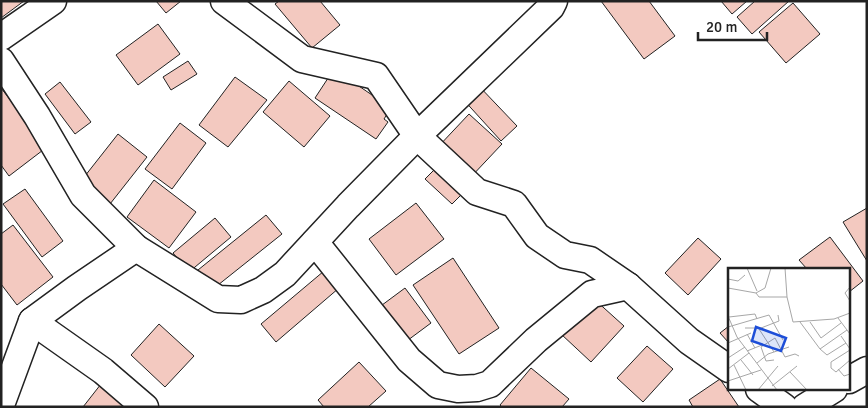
<svg xmlns="http://www.w3.org/2000/svg" width="868" height="408" font-family="Signika,sans-serif">
<rect width="100%" height="100%" fill="#fff"/>
<g fill="#f3c9c0" stroke="#222">
<path d="M1 1H24L1 18Z"/>
<path d="M156 1H181L166 13Z"/>
<path d="M279 1H320L340 25 312 48 275 4Z"/>
<path d="M601 1H649L675 36 644 59Z"/>
<path d="M721 1H747L732 14Z"/>
<path d="M755 1H789L752 34 737 17Z"/>
<path d="M793 3 820 34 786 63 759 32Z"/>
<path d="M158 24 180 54 138 85 116 55Z"/>
<path d="M188 61 197 74 171 90 163 77Z"/>
<path d="M334 69 391 108 384 119 388 122 376 139 315 98Z"/>
<path d="M235 77 267 100 228 147 199 125Z"/>
<path d="M289 81 330 116 304 147 263 112Z"/>
<path d="M60 82 91 122 75 134 45 94Z"/>
<path d="M476 83 517 126 501 141 461 97Z"/>
<path d="M1 88 47 147 9 176 1 165Z"/>
<path d="M469 114 502 144 469 179 437 148Z"/>
<path d="M180 123 206 143 172 189 145 169Z"/>
<path d="M118 134 147 157 110 204 81 181Z"/>
<path d="M440 164 467 189 452 204 425 179Z"/>
<path d="M154 180 196 212 169 248 127 217Z"/>
<path d="M25 189 63 241 42 257 3 204Z"/>
<path d="M416 203 444 239 396 275 369 239Z"/>
<path d="M867 208V261L843 222Z"/>
<path d="M266 215 282 234 213 289 198 270Z"/>
<path d="M215 218 231 237 189 272 173 253Z"/>
<path d="M13 225 53 277 17 305 1 284V234Z"/>
<path d="M830 237 863 281 849 292V269H807L799 260Z"/>
<path d="M698 238 721 259 688 295 665 273Z"/>
<path d="M453 258 499 328 459 354 413 285Z"/>
<path d="M324 271 339 288 276 342 261 324Z"/>
<path d="M405 288 431 323 400 346 374 311Z"/>
<path d="M594 299 624 326 591 362 561 334Z"/>
<path d="M159 324 194 356 165 387 131 355Z"/>
<path d="M729 326V343L720 333Z"/>
<path d="M647 346 673 369 643 402 617 378Z"/>
<path d="M359 362 386 391 368 407H324L318 400Z"/>
<path d="M531 368 569 399 562 407H502L500 405Z"/>
<path d="M720 379 739 407H693L689 400Z"/>
<path d="M101 384 129 407H83Z"/>
</g>
<g fill="none" stroke-linecap="round" stroke-linejoin="round">
<defs>
<g id="minor">
<path d="M224 1 302 59 376 76 417 136 477 192 514 204 537 236 565 255 590 260 628 286 689 341 729 369"/>
<path d="M1 37 53 1"/>
<path d="M1 61 37 116 83 195 136 248 218 299 241 300 263 290 285 274 348 206 417 136 551 7 554 1"/>
<path d="M315 242 409 360 438 385 458 389 477 388 490 384 536 340 592 294 628 286"/>
<path d="M32 321 103 371 145 407"/>
<path d="M849 380 867 370"/>
<path d="M759 389 784 407"/>
<path d="M1 405 32 321 77 288 136 248"/>
<path d="M805 407 834 389"/>
</g>
</defs>
<use href="#minor" stroke="#222" stroke-width="29"/>
<use href="#minor" stroke="#fff" stroke-width="26"/>
</g>
<g transform="translate(728 268)">
<rect width="122" height="122" fill="#fff"/>
<path fill="none" stroke="#a7a7a7" stroke-width="1" d="M19 0 29 23M57 0 59 29 65 54 106 51 122 45M0 11 10 13 17 7M122 19 117 25 122 33M0 20 28 25 37 20 43 0M28 25 31 29H59M0 48 9 69 49 122M1 49 27 46 29 51M110 50 122 66M72 54 92 81 119 62M82 54 93 70 113 55M0 59 41 47 55 72M17 60H33L51 53 50 47M31 61 46 84M19 66 27 80M113 68 122 81M0 75 23 65M92 81 99 87 118 75M122 82 103 94V100L108 104 122 92M19 83 34 77M0 90 17 79M13 92 25 107M46 92 38 93 33 79 47 70 57 89 67 86 71 88M29 95 40 86 61 79M6 97 18 122M0 101 21 85M110 101 116 108 122 106M62 104 79 122M0 113 33 102M44 118 69 98M30 122 50 98"/>
<path fill="#1d4ed8" fill-opacity="0.15" stroke="#1d4ed8" stroke-width="2.5" d="M28 59 58 70 53 83 24 73Z"/>
<rect width="122" height="122" fill="none" stroke="#222" stroke-width="2.5"/>
</g>
<rect width="868" height="408" fill="none" stroke="#222222" stroke-width="5"/>
<path d="M698 32v8h69v-8" fill="none" stroke="#222222" stroke-width="2.5"/>
<text x="706" y="32" font-size="15" fill="#222222" stroke="#ffffff" stroke-width="4" paint-order="stroke">20 m</text>
</svg>
